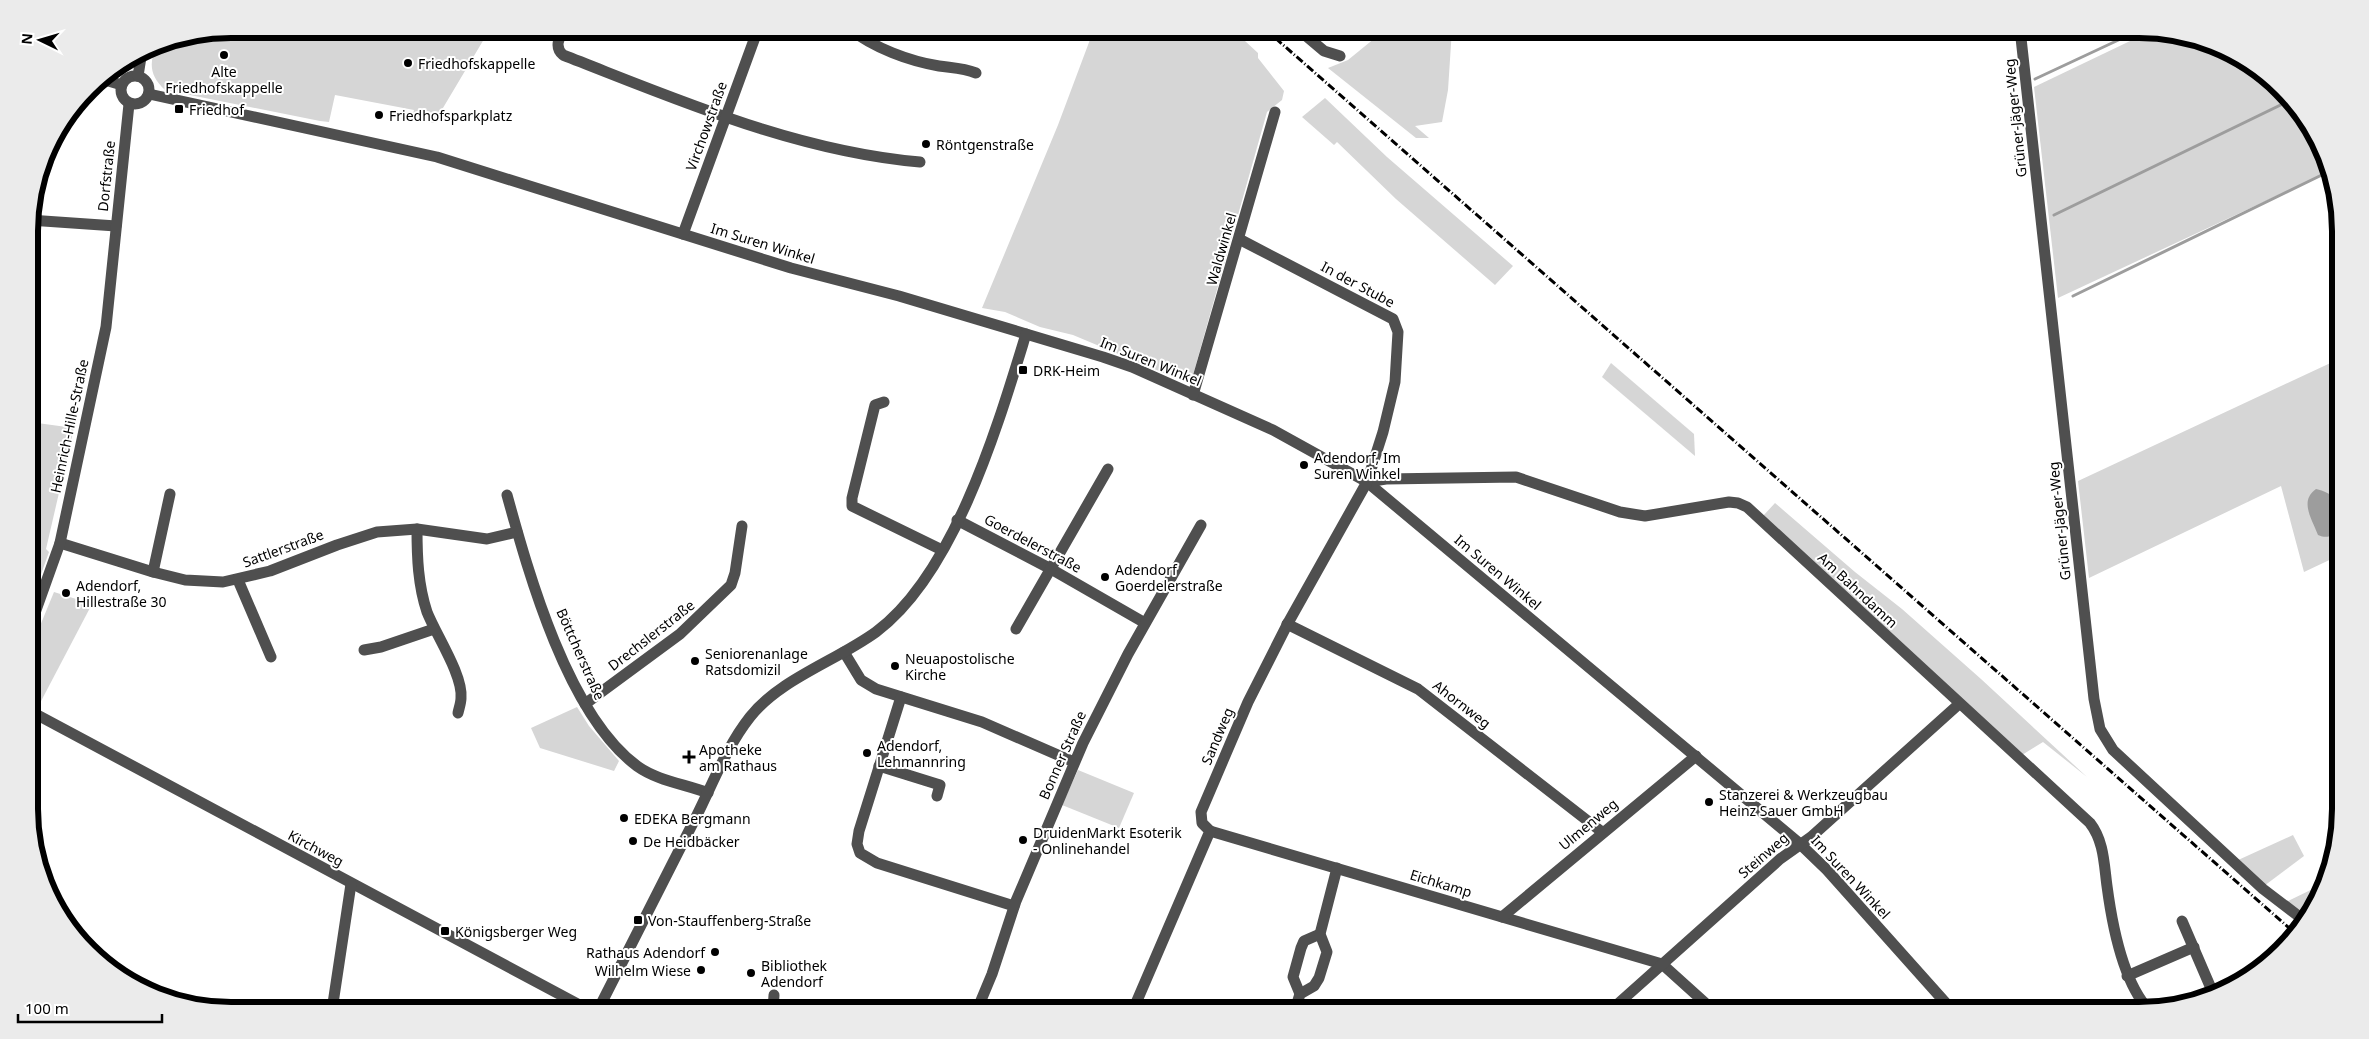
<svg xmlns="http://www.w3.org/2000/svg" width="2369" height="1039" font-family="'Noto Sans',sans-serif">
<rect width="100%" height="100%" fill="#fff"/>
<g fill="#d6d6d6">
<path d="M230 29H490L434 123 412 118 414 110 335 95 329 122 320 121 165 90C149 75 149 63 157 43Z"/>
<path d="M1094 29H1232L1258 53V58L1284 91 1282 100 1267 112 1193 375 1183 381 1073 335 1040 327 1005 312 982 308 1058 125Z"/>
<path d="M1386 29H1452L1448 90 1442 122 1415 126 1429 138H1416L1328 68 1348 60Z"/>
<path d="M2151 31 2216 44 2262 71 2299 108 2325 153 2330 171 2058 298 2034 87Z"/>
<path d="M1325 98 1387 157 1513 266 1495 285 1396 199 1337 142 1334 145 1302 117Z"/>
<path d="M2339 359 2340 555 2304 572 2281 486 2089 578 2078 481Z"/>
<path d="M1611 363 1694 434 1695 456 1602 377Z"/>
<path d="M30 422 74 428 46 549 49 552 30 605Z"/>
<path d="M1775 503 1855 572 1902 609 1981 679 2087 777 2043 742 2022 755 1763 516Z"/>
<path d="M54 592 92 604 39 705 30 700V650Z"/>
<path d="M577 707 589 726 619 761 614 771 540 748 531 728Z"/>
<path d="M1078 770 1134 793 1119 828 1062 805Z"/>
<path d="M2293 835 2304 856 2264 886 2236 861Z"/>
<path d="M2325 883 2306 918 2286 902Z"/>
</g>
<path fill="#9d9d9d" d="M2316 489C2341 495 2339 507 2339 530 2333 536 2327 539 2318 535 2312 519 2299 501 2316 489Z"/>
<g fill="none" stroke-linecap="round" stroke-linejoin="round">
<g stroke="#9d9d9d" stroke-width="3">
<path d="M2035 79 2142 29"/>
<path d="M2054 215 2291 100"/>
<path d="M2073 296 2330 171"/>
</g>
<g stroke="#4f4f4f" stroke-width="11">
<path d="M564 29C559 38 554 47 563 55 679 100 795 151 920 162"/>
<path d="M850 29C874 48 909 61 939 66 952 68 963 68 976 73"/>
<path d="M1298 29 1324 51 1340 56"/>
<path d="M2020 29 2094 699 2100 729 2113 750 2263 889 2305 921"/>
<circle cx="135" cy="90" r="14"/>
<path d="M138 76 142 51"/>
<path d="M98 78 122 85"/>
<path d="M149 94 437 157 791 268 899 296 1103 357 1132 367 1273 430 1367 482 1799 843 1827 870 1952 1010"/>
<path d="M29 220 116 226"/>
<path d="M683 234 758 29"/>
<path d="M1193 395 1275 112"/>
<path d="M884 402 875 405 852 498V506L942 550"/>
<path d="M1367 482 1386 479 1516 477 1620 512 1645 516 1729 502 1738 503 1747 507 2090 823C2104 841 2104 864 2107 886 2112 924 2122 981 2149 1010"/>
<path d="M507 495C529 575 568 715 637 766 658 781 685 784 708 793"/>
<path d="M957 520 1051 569 1145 623"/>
<path d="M417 529C417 557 418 585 427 612 436 635 463 675 461 698 461 703 459 708 458 713"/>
<path d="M60 543 153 572 185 580 223 582 270 571 337 545 377 532 417 529 487 539 517 532"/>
<path d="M153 572 170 494"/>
<path d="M238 580 271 657"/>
<path d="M1287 624 1418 689 1602 832"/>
<path d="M30 627 60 543 106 327 129 104"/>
<path d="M1016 629 1108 469"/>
<path d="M364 650 381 647 434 629"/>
<path d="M844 652 861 680 876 689 982 722 1074 762"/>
<path d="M901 697 859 831 857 844 860 853 877 863 1014 906"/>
<path d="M585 704 680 634 731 585 735 573 742 526"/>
<path d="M30 711 589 1010"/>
<path d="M879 766 940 785 937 796"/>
<path d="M1210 831 1662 964 1713 1010"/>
<path d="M1502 917 1696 756"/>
<path d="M2182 921 2210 986"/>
<path d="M2127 976 2194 947"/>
<path d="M1300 994 1293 977 1301 948 1304 941 1320 934"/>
<path d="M332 1010 351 884"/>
<path d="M598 1010C631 945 664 880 697 815 713 783 727 746 750 717 780 679 836 661 876 632 955 573 998 425 1026 334"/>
<path d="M773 1010 774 995"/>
<path d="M977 1010 992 974 1016 901 1083 743 1128 654 1201 525"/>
<path d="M1133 1010 1210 831 1202 823 1201 812 1248 702 1288 623 1367 482 1383 432 1395 382 1398 332 1393 319 1239 239"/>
<path d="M1295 1010 1300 994 1314 986 1319 978 1327 952 1320 934 1337 868"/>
<path d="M1611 1010 1780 859 1811 837 1959 704"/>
</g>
<path stroke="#000" stroke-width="3" stroke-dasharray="8 2.5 1 2.5" stroke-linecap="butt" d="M1265 29 2296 934"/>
</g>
<g fill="#000" stroke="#fff" stroke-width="2">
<circle cx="224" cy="55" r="5"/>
<circle cx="408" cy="63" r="5"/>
<rect x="174" y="104" width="10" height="10" rx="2.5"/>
<circle cx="379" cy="115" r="5"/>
<circle cx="926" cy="144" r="5"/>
<rect x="1018" y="365" width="10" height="10" rx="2.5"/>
<circle cx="1304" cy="465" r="5"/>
<circle cx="1105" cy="577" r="5"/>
<circle cx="66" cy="593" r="5"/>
<circle cx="695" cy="661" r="5"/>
<circle cx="895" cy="666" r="5"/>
<circle cx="867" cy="753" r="5"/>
<path d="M686.5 749.5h5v5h5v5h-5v5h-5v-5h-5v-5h5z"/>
<circle cx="1709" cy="802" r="5"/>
<circle cx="624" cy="818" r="5"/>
<circle cx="1023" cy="840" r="5"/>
<circle cx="633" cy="841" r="5"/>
<rect x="633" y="915" width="10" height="10" rx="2.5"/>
<rect x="440" y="926" width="10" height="10" rx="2.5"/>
<circle cx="715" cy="952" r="5"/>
<circle cx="701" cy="970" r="5"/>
<circle cx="751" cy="973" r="5"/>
</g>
<g text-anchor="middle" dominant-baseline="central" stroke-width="4" stroke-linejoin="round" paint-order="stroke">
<g font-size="14" fill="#000" stroke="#fff" text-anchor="start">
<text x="418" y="63">Friedhofskappelle</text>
<text x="224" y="71" text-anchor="middle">Alte<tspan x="224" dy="16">Friedhofskappelle</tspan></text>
<text x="189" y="109">Friedhof</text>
<text x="389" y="115">Friedhofsparkplatz</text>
<text x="936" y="144">Röntgenstraße</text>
<text x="1033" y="370">DRK-Heim</text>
<text x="1314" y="457">Adendorf, Im<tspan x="1314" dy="16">Suren Winkel</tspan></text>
<text x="1115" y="569">Adendorf<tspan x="1115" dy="16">Goerdelerstraße</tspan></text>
<text x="76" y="585">Adendorf,<tspan x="76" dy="16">Hillestraße 30</tspan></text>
<text x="705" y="653">Seniorenanlage<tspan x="705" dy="16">Ratsdomizil</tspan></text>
<text x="905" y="658">Neuapostolische<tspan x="905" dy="16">Kirche</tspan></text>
<text x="877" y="745">Adendorf,<tspan x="877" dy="16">Lehmannring</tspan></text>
<text x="699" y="749">Apotheke<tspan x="699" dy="16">am Rathaus</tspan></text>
<text x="1719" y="794">Stanzerei &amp; Werkzeugbau<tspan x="1719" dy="16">Heinz Sauer GmbH</tspan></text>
<text x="634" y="818">EDEKA Bergmann</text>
<text x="1033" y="832">DruidenMarkt Esoterik<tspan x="1033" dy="16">- Onlinehandel</tspan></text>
<text x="643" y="841">De Heidbäcker</text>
<text x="648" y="920">Von-Stauffenberg-Straße</text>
<text x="455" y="931">Königsberger Weg</text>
<text x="705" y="952" text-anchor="end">Rathaus Adendorf</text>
<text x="761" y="965">Bibliothek<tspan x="761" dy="16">Adendorf</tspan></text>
<text x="691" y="970" text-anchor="end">Wilhelm Wiese</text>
</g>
<g font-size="14" fill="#000" stroke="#fff">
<text transform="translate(2015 118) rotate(-96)">Grüner-Jäger-Weg</text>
<text transform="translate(706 126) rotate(-70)">Virchowstraße</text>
<text transform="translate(106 176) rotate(-84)">Dorfstraße</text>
<text transform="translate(763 243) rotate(17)">Im Suren Winkel</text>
<text transform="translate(1221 249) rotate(-74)">Waldwinkel</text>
<text transform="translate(1358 284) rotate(28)">In der Stube</text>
<text transform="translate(1151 361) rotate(22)">Im Suren Winkel</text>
<text transform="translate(69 426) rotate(-78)">Heinrich-Hille-Straße</text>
<text transform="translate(2059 521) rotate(-96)">Grüner-Jäger-Weg</text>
<text transform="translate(1033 543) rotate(28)">Goerdelerstraße</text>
<text transform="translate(283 548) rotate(-20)">Sattlerstraße</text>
<text transform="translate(1498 572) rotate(40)">Im Suren Winkel</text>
<text transform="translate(1858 590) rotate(43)">Am Bahndamm</text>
<text transform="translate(651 635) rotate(-38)">Drechslerstraße</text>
<text transform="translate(581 654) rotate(66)">Böttcherstraße</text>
<text transform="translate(1462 704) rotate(38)">Ahornweg</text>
<text transform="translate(1217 736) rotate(-67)">Sandweg</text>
<text transform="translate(1062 755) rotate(-66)">Bonner Straße</text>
<text transform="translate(1588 824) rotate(-40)">Ulmenweg</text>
<text transform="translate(316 848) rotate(28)">Kirchweg</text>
<text transform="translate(1763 855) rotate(-41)">Steinweg</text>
<text transform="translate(1851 877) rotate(47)">Im Suren Winkel</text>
<text transform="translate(1441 883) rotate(17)">Eichkamp</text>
</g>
</g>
<path d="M0 0H2369V1039H0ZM231 38H2139A193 193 0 0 1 2332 231V809A193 193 0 0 1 2139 1002H231A193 193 0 0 1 38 809V231A193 193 0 0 1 231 38Z" fill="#ebebeb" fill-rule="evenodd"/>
<path fill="none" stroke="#000" stroke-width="6" d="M231 38H2139A193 193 0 0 1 2332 231V809A193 193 0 0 1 2139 1002H231A193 193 0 0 1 38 809V231A193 193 0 0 1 231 38Z"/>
<g transform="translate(40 40) rotate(275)" stroke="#ffffff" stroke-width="4" paint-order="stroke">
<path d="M0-4L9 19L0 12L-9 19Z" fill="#000000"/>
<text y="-8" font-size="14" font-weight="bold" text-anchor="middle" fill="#000000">N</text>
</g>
<path d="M18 1014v8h144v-8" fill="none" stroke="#000000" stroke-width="2.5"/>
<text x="25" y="1014" font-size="15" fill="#000000" stroke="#ffffff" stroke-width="4" paint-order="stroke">100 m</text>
</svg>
